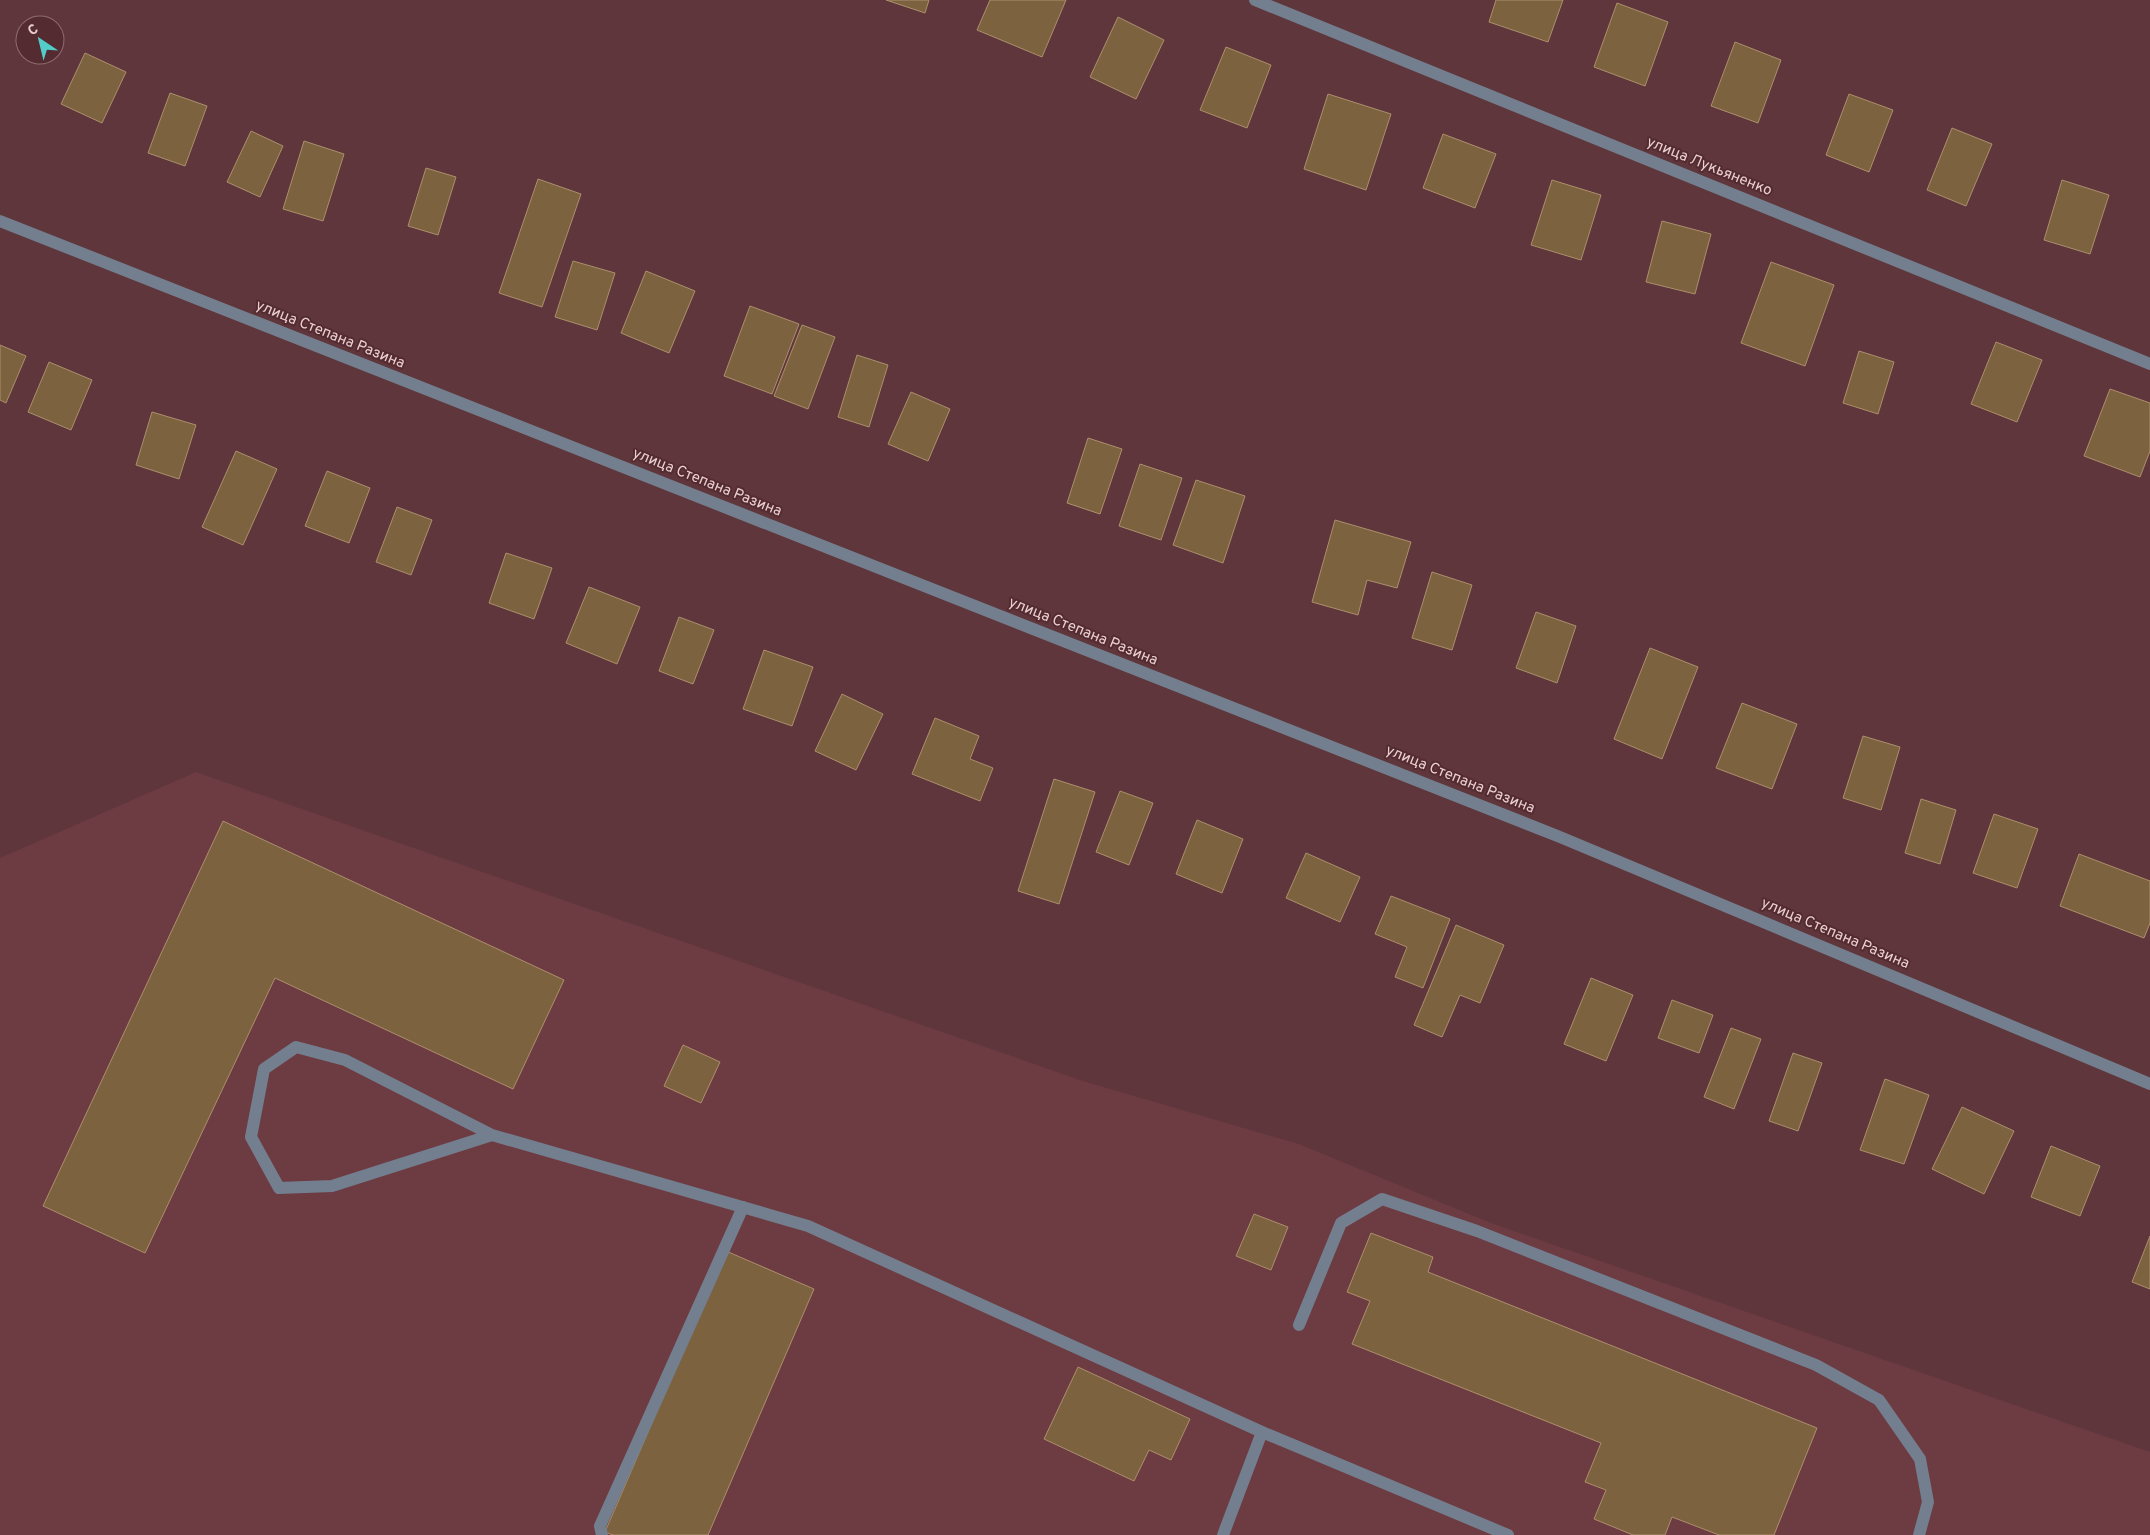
<svg xmlns="http://www.w3.org/2000/svg" width="2150" height="1535" font-family="Overpass,sans-serif">
<rect width="100%" height="100%" fill="#5f363b"/>
<path fill="#6d3b42" d="M196 772 1083 1081 1299 1144 1491 1223 2150 1452V1535H0V858Z"/>
<g fill="#7d6240" stroke="#ac8f6c">
<path d="M886 0H929L925 13Z"/>
<path d="M990 0H1066L1042 57 977 30Z"/>
<path d="M1496 0H1563L1548 42 1489 22Z"/>
<path d="M1617 3 1668 22 1645 86 1594 67Z"/>
<path d="M1118 17 1164 40 1136 99 1090 77Z"/>
<path d="M1735 42 1781 60 1758 123 1711 106Z"/>
<path d="M1226 47 1271 65 1247 128 1200 110Z"/>
<path d="M85 53 126 72 102 123 61 104Z"/>
<path d="M170 93 207 106 185 166 148 153Z"/>
<path d="M1328 94 1391 114 1366 190 1304 169Z"/>
<path d="M1849 94 1893 110 1869 172 1826 155Z"/>
<path d="M1952 128 1992 144 1966 206 1927 190Z"/>
<path d="M251 131 283 146 260 197 227 182Z"/>
<path d="M1443 134 1496 154 1475 208 1423 188Z"/>
<path d="M304 141 344 154 323 221 283 209Z"/>
<path d="M426 168 456 177 438 235 408 226Z"/>
<path d="M538 179 581 194 542 307 499 293Z"/>
<path d="M1552 180 1601 195 1581 260 1531 245Z"/>
<path d="M2062 180 2109 195 2090 254 2044 240Z"/>
<path d="M1662 221 1711 234 1695 294 1646 282Z"/>
<path d="M573 261 615 273 597 330 555 317Z"/>
<path d="M1771 262 1834 285 1805 366 1741 343Z"/>
<path d="M646 271 695 291 669 353 621 333Z"/>
<path d="M750 306 799 324 772 394 724 376Z"/>
<path d="M802 325 835 337 808 409 774 396Z"/>
<path d="M1996 342 2042 360 2017 422 1971 404Z"/>
<path d="M0 345 26 356 6 403 0 400Z"/>
<path d="M1859 351 1894 362 1878 414 1843 403Z"/>
<path d="M857 355 888 365 869 427 838 417Z"/>
<path d="M49 362 92 380 71 430 28 412Z"/>
<path d="M2110 389 2150 403V451L2140 477 2084 456Z"/>
<path d="M911 392 950 409 928 461 888 444Z"/>
<path d="M152 412 196 425 179 479 136 465Z"/>
<path d="M1088 438 1122 449 1100 514 1067 503Z"/>
<path d="M236 451 277 469 243 545 202 527Z"/>
<path d="M1140 464 1182 478 1161 540 1119 526Z"/>
<path d="M327 471 370 488 349 543 305 526Z"/>
<path d="M1196 480 1245 496 1223 563 1173 545Z"/>
<path d="M397 507 432 520 411 575 376 562Z"/>
<path d="M1335 520 1411 542 1397 588 1367 580 1358 615 1312 602Z"/>
<path d="M506 553 552 568 534 619 489 603Z"/>
<path d="M1432 572 1472 585 1452 650 1412 638Z"/>
<path d="M589 587 640 607 617 664 566 643Z"/>
<path d="M1536 612 1576 626 1557 683 1516 668Z"/>
<path d="M679 617 714 630 693 684 659 671Z"/>
<path d="M1650 648 1698 667 1662 759 1614 739Z"/>
<path d="M764 650 813 667 792 726 743 709Z"/>
<path d="M842 694 883 714 856 770 815 751Z"/>
<path d="M1742 703 1797 724 1772 789 1716 768Z"/>
<path d="M935 718 979 736 970 759 993 768 980 801 912 774Z"/>
<path d="M1863 736 1900 747 1881 810 1843 798Z"/>
<path d="M1054 779 1095 792 1059 904 1018 891Z"/>
<path d="M1120 791 1153 803 1129 865 1096 852Z"/>
<path d="M1921 799 1956 810 1940 864 1905 853Z"/>
<path d="M1994 814 2038 829 2017 888 1973 873Z"/>
<path d="M1197 820 1243 839 1222 893 1176 874Z"/>
<path d="M223 821 564 980 513 1089 275 978 145 1253 43 1206Z"/>
<path d="M1306 853 1360 877 1340 922 1286 898Z"/>
<path d="M2079 854 2150 881V923L2144 938 2060 906Z"/>
<path d="M1391 896 1450 919 1423 988 1395 977 1407 947 1375 934Z"/>
<path d="M1456 925 1504 945 1480 1003 1460 995 1442 1037 1414 1025Z"/>
<path d="M1591 978 1633 995 1606 1061 1564 1044Z"/>
<path d="M1672 1000 1713 1015 1699 1053 1658 1038Z"/>
<path d="M1731 1028 1761 1039 1734 1109 1704 1097Z"/>
<path d="M683 1045 720 1062 701 1103 664 1086Z"/>
<path d="M1793 1053 1822 1063 1798 1131 1769 1121Z"/>
<path d="M1885 1079 1929 1095 1904 1164 1860 1150Z"/>
<path d="M1962 1107 2014 1131 1984 1194 1932 1169Z"/>
<path d="M2051 1146 2100 1166 2080 1216 2031 1197Z"/>
<path d="M1254 1214 1288 1227 1271 1270 1236 1256Z"/>
<path d="M1371 1233 1433 1257 1428 1272 1817 1428 1774 1535H1719L1672 1517 1665 1535H1633L1594 1519 1606 1490 1585 1482 1601 1443 1352 1344 1370 1301 1347 1292Z"/>
<path d="M2150 1236V1289L2132 1282Z"/>
<path d="M726 1251 814 1289 708 1535H613L605 1532Z"/>
<path d="M1078 1367 1190 1419 1171 1460 1149 1450 1134 1481 1044 1439Z"/>
</g>
<g fill="none" stroke-linecap="round" stroke-linejoin="round">
<g stroke="#737f8e" stroke-width="12">
<path d="M1255 0 2150 364"/>
<path d="M0 221 1560 837 2150 1084"/>
<path d="M492 1135 332 1186 279 1188 251 1137 264 1069 296 1047 345 1060 492 1135 808 1226 1262 1432 1508 1535"/>
<path d="M1299 1325 1341 1223 1382 1199 1477 1231 1816 1365 1879 1400 1920 1459 1928 1502 1919 1535"/>
<path d="M602 1535 600 1526 743 1207"/>
<path d="M1223 1535 1262 1432"/>
</g>
</g>
<g text-anchor="middle" dominant-baseline="central" stroke-width="4" stroke-linejoin="round" paint-order="stroke">
<g font-size="15" fill="#eacfd1" stroke="#532b30">
<text transform="translate(1709 167) rotate(22)">улица Лукьяненко</text>
<text transform="translate(330 335) rotate(22)">улица Степана Разина</text>
<text transform="translate(707 483) rotate(22)">улица Степана Разина</text>
<text transform="translate(1083 632) rotate(22)">улица Степана Разина</text>
<text transform="translate(1460 780) rotate(22)">улица Степана Разина</text>
<text transform="translate(1835 934) rotate(23)">улица Степана Разина</text>
</g>
</g>
<g transform="translate(40 40) rotate(325)"><circle r="24" fill="#532b30" stroke="#8f6d70"/>
<path d="M0-4L9 19L0 12L-9 19Z" fill="#53cdc9"/>
<text y="-8" font-size="14" font-weight="bold" text-anchor="middle" fill="#eacfd1">С</text>
</g>
</svg>
